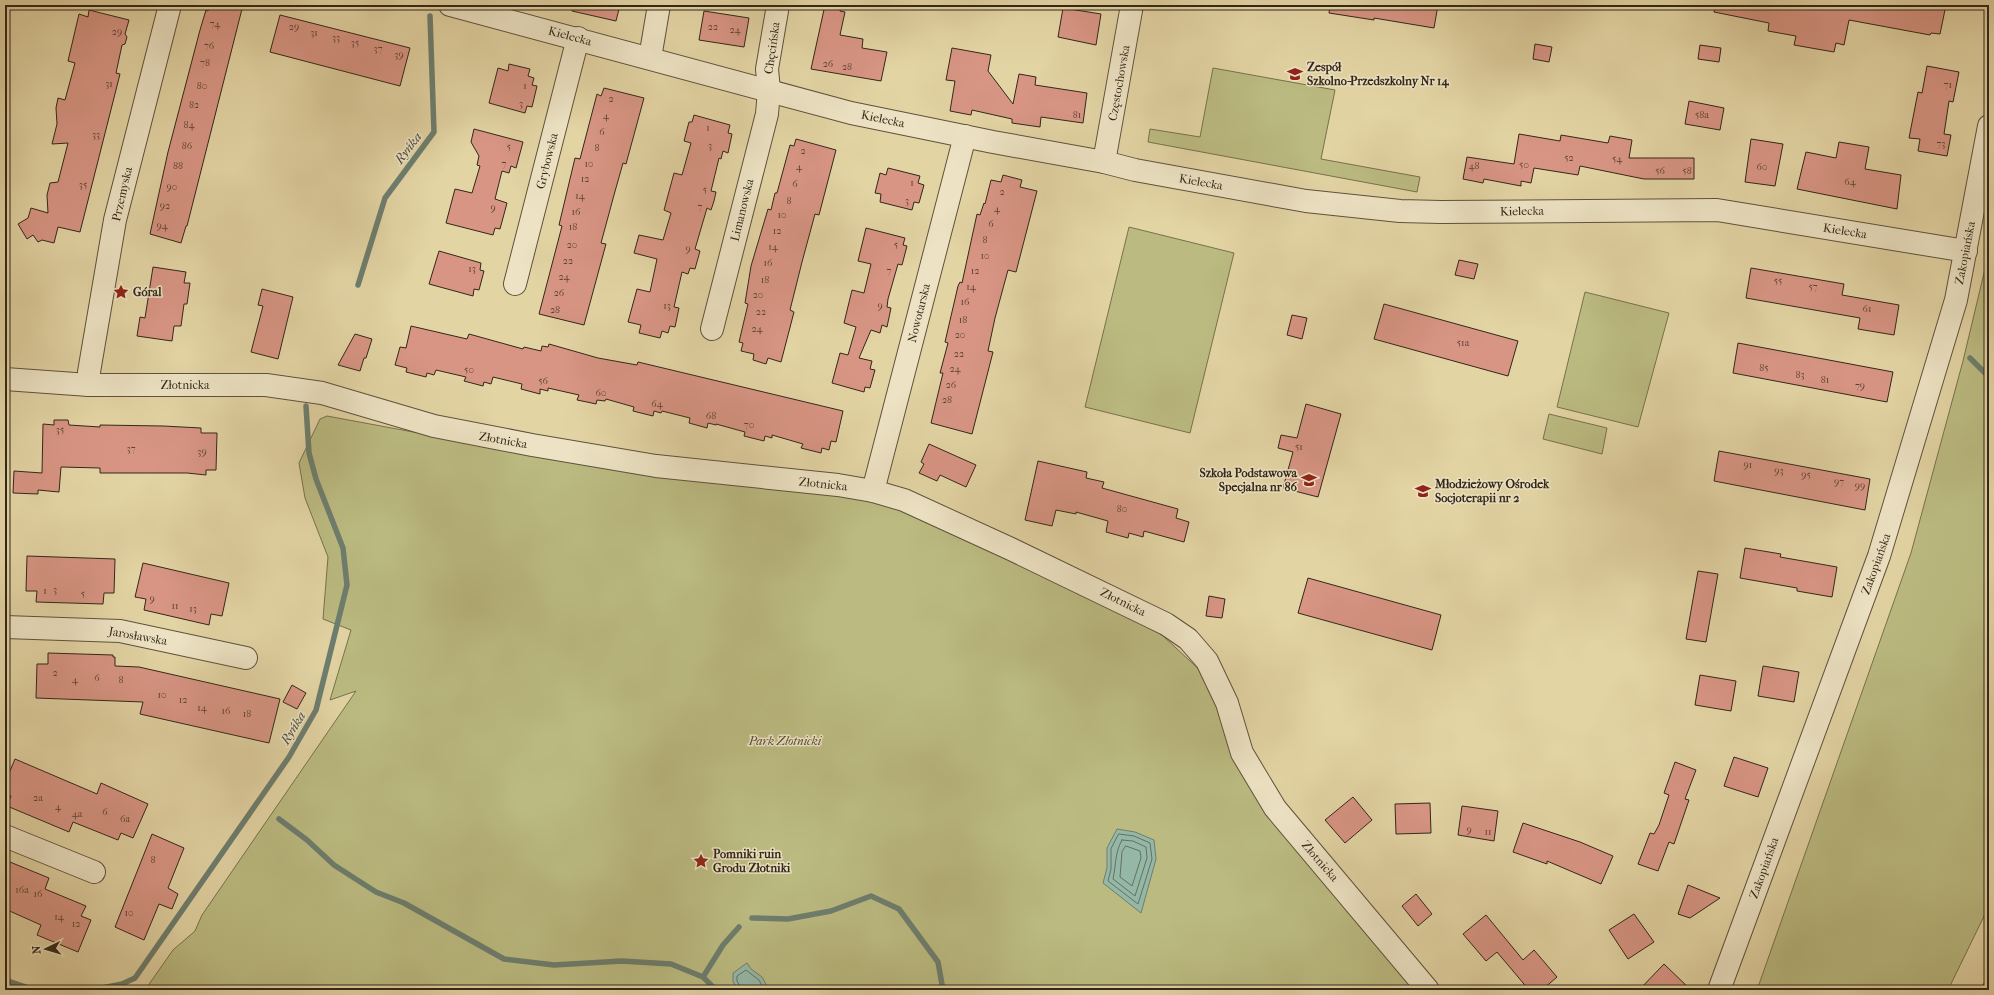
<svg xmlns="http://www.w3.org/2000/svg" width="1994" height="995" font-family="'IM FELL French Canon',serif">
<rect width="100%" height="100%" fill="#e3d4a4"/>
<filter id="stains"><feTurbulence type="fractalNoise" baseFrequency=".005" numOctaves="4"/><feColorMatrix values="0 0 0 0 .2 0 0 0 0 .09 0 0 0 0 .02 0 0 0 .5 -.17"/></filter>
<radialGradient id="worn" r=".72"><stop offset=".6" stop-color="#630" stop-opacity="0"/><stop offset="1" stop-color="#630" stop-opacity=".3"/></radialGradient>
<g fill="#bbbb81" stroke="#76714d">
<path d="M1213 68 1335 90 1321 159 1420 177 1417 192 1148 142 1150 129 1200 137Z"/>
<path d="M1129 227 1234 253 1190 433 1085 407Z"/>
<path d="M1989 252V906L1948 990H1757L1911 553 1963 361Z"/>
<path d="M1585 292 1669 313 1638 427 1557 407Z"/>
<path d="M1549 414 1607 428 1602 454 1543 439Z"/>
<path d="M327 416 645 475 847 496 907 510 1084 594 1162 635 1205 675 1237 759 1414 990H145L173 950 195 931 202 915 356 691 330 700 351 630 323 619 328 557 305 498 299 463 320 419Z"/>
</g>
<g fill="#95b8a6" stroke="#6d7e6e">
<path d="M1117 829 1135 832 1154 840 1156 859 1141 913 1103 883 1107 868V848Z"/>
<path d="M747 963 751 969 762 977 769 990H739L733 982V973Z"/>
</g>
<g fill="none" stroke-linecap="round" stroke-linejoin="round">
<g stroke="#647060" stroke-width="1">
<path d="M1119 834 1134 836 1150 843 1152 859 1138 904 1108 881 1111 869V849Z"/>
<path d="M1122 840 1133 841 1146 847 1147 858 1135 896 1113 879C1116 865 1115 852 1122 840Z"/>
<path d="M1126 846 1140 851 1141 858 1132 886 1120 877 1122 852Z"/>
<path d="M742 990 737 981V976L746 970 759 980 764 990"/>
</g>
<g stroke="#6d7e6e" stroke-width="5.5">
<path d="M358 285 385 198 434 132 430 16"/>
<path d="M1970 358 1989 377"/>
<path d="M279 819 307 840 334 865 376 892 404 903 504 959 554 965 622 961 671 964 703 977 716 990"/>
<path d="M752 918 788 919 831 911 871 896 899 909 938 962 943 990"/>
<path d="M703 977 723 945 739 927"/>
<path d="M5 980 35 990"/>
<path d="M92 990 122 984 135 978 289 757 316 710 347 585 343 548 316 479 309 453 306 406"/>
</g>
</g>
<g fill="#d89584" stroke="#322719">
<path d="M210 5H243L187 226H186L181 243 150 234 168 152 200 30 206 10 208 11Z"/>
<path d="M572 5H620L616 21 572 11Z"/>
<path d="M825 5H841L840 11 845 12 840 35 863 39 862 48 887 52 881 81 811 69Z"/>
<path d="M1330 5H1438L1434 28 1374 18V20L1329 13Z"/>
<path d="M1715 5H1946L1940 34 1931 33 1930 35 1849 20 1844 45 1836 43 1834 52 1794 45 1796 36 1768 31 1769 23 1714 12Z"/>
<path d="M1063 8 1101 14 1096 45 1058 37Z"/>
<path d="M89 10 129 20 125 34 127 37 125 44 122 45 116 73 120 74 80 232 58 227 54 243 42 240 38 242 33 235 27 239 18 224 28 218 31 208 48 213 47 195 50 183 58 182 68 143 52 144 57 124 56 108 58 98 65 100 75 63 68 61 79 14 88 17Z"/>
<path d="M704 11 749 18 744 47 699 40Z"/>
<path d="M280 15 410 48 400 86 270 52Z"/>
<path d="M1535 44 1552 47 1549 62 1533 59Z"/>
<path d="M1700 45 1721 48 1719 62 1698 59Z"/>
<path d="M952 48 991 55 988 71 1013 104 1019 74 1036 77 1035 85 1087 93 1083 123 1041 117 1040 127 1012 123V119L972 110 971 115 950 111 955 81 946 80Z"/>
<path d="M509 64 530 69 528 76 534 78 532 85 537 86 532 107 527 106 525 113 489 103 498 68 508 71Z"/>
<path d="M1927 66 1959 72 1953 102 1949 101 1944 134 1951 135 1947 156 1918 151 1920 139 1909 138 1918 92 1922 93Z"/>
<path d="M604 88 644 98 626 164 623 163 614 195 601 243 606 244 584 325 539 314 562 226 559 225 575 158 580 159 597 94 601 96Z"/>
<path d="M1689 101 1724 108 1720 130 1685 124Z"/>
<path d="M694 115 730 125 728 133 732 134 728 153 723 151 721 159 719 158 711 191 716 192 714 201 711 210 707 208 695 249 700 251 695 269 690 268 688 274 682 272 674 307 679 308 675 327 670 326 668 333 662 331 660 338 639 333 641 325 628 322 637 289 650 292 657 259 634 253 639 235 663 240 671 213 664 210 674 173 682 175 691 143 684 141 689 122H692Z"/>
<path d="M474 129 523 142 516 168 511 166 509 173 502 171 495 199 507 203 500 229 495 228 493 235 446 223 455 189 472 193 480 166 477 165 479 156 471 142Z"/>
<path d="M1519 134 1560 141 1561 135 1608 143 1610 136 1632 140 1629 158H1694V179H1644L1580 166 1578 175 1534 168 1531 183 1521 181V186L1484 179 1483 183 1463 179 1467 157 1514 164Z"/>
<path d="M796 139 836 150 819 215 815 214 802 262 790 310 794 312 781 362 768 358 766 364 753 360 754 354 741 351 743 343 739 342 748 304 745 303 751 266 768 209 771 210 775 193H777L790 145 794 146Z"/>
<path d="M1751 139 1783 144 1775 186 1745 182Z"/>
<path d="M1839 142 1869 147 1865 169 1901 175 1897 209 1797 189 1806 152 1836 158Z"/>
<path d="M888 168 920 176 918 183 924 185 919 203 914 202 912 210 880 202 881 194 875 193 880 173 886 175Z"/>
<path d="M1003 175 1022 180 1020 187 1037 191 1016 272 1008 270 995 318 988 351 993 352 972 434 931 423 943 373H940L948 343 945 342 958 286 960 282 962 283 977 214 980 215 984 203 985 204 991 180 1001 182Z"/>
<path d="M866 228 905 238 903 245 907 246 902 265 898 264 888 299 887 307 891 308 887 327 882 325 880 333 871 330 859 358 872 361 870 369 875 370 870 388 865 387 864 392 832 383 840 353 848 355 856 327 844 323 852 290 864 293 871 264 858 261Z"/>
<path d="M439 251 481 263 480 270 484 271 479 290 474 289 473 296 429 284Z"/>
<path d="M1459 260 1478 264 1474 279 1455 275Z"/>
<path d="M153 267 186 272 184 283H190L187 304H184L181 326H174L172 341 137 336 140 317 145 318Z"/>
<path d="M1751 268 1844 284 1842 295 1899 305 1894 335 1858 329 1860 318 1746 298Z"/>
<path d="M262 289 293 297 278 359 251 352 263 306 258 305Z"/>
<path d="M1384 304 1518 341 1508 376 1374 339Z"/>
<path d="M1292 315 1307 318 1302 339 1287 335Z"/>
<path d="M411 326 467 339 469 334 523 349 524 347 541 351 542 346 548 347 549 344 598 358 637 365 638 362 843 411 836 442 831 441 829 450 822 448 821 453 801 448 803 444 772 435V438L765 436 764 441 744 436 745 432 716 424V425L708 423 707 428 689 423 690 418 662 411 661 413 654 411 653 416 633 411 634 407 606 399 605 401 597 400 596 404 587 402 577 400 579 395 548 388V391L540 389V394L521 389 522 384 493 377 491 384 484 382 483 386 464 381 466 377 436 370 434 375 427 373 426 377 406 372 407 368 395 365 400 347 406 348Z"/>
<path d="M355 334 372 339 366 358H364L360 371 338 365Z"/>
<path d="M1738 343 1893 372 1887 402 1733 373Z"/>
<path d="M1306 404 1341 414 1318 497 1283 488 1293 452 1278 448 1281 435 1297 438Z"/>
<path d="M54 420H68L69 425 100 427V425L163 426 201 428V433H217L216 470H206V475L187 473H100V468L61 467 59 492 38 490V494L13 493 14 471 42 473 43 424 54 425Z"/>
<path d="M929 444 976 465 966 487 940 475 937 481 919 473 924 464 921 462Z"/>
<path d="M1719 451 1870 479 1865 510 1714 481Z"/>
<path d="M1038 461 1087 472 1086 478 1104 482 1102 488 1178 509 1176 518 1189 522 1184 542 1144 531 1143 537 1129 533 1128 538 1106 532 1108 521 1076 512V514L1056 510 1052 526 1025 520Z"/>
<path d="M1745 548 1781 554 1780 557 1837 567 1832 597 1797 591V588L1740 578Z"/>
<path d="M27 556 115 559 114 593H104L103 604 36 602 37 591H26Z"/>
<path d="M143 563 229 583 222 616 211 614 209 625 144 610 146 599 135 597Z"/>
<path d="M1698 571 1718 574 1706 642 1686 639Z"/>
<path d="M1308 578 1441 615 1432 650 1298 613Z"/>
<path d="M1209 596 1225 599 1222 618 1206 616Z"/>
<path d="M48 653 113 655V657H115V666L139 667 280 699 269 743 140 714 143 702 36 698 37 664H48Z"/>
<path d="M1763 666 1799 672 1794 702 1758 696Z"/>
<path d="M1700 675 1736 681 1731 711 1695 705Z"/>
<path d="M292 685 306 693 297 709 283 702Z"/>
<path d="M1734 757 1768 768 1758 797 1724 786Z"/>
<path d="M15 759 97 794 101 783 148 804 133 838 121 833 118 840 73 822 69 832 7 806 11 796 5 793V783Z"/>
<path d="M1675 762 1696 770 1685 799 1689 800 1674 844 1669 842 1658 871 1638 864 1650 833 1654 834 1659 825 1669 795 1664 793Z"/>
<path d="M1353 797 1372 820 1345 843 1325 820Z"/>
<path d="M1430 803 1431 833 1396 834 1395 804Z"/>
<path d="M1462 806 1498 811 1494 841 1458 835Z"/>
<path d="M1523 823 1580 842 1613 856 1601 884 1547 861V864L1513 852Z"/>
<path d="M152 834 184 848 168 888 178 894 172 909 159 904 144 940 115 927Z"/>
<path d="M5 860 49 878 45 889 86 906 81 916 91 920 78 952 37 935 41 925 5 909Z"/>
<path d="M1688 885 1720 898 1690 918 1678 914Z"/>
<path d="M1416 894 1432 914 1418 926 1402 906Z"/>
<path d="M1634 914 1654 942 1628 959 1609 930Z"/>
<path d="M1486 915 1523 960 1534 950 1557 977 1542 990H1529L1497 952 1486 961 1463 934Z"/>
<path d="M1664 964 1691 990H1639Z"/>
</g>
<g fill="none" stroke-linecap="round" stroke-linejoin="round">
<defs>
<g id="minor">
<path d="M450 5 851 113 993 142 1104 162 1135 170 1306 201 1400 211 1441 212 1717 210 1966 251"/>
<path d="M650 58 659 5"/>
<path d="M1104 162 1132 5"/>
<path d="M515 284 578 38"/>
<path d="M712 329 767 114 769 90 767 69 778 5"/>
<path d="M5 379 89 385H266L322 393 434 426 532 445 656 466 838 485 873 491 904 500 1011 549 1166 624 1188 639 1207 661 1227 703 1242 753 1275 808 1428 990"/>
<path d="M89 385V372L115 220 170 5"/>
<path d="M873 491 965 136"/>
<path d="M5 627 120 631 246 658"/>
<path d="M5 836 94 872"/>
<path d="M1719 990 1879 556 1956 300 1989 126"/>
</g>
</defs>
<use href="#minor" stroke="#5e523c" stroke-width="24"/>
<use href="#minor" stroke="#ede3c4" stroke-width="22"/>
<path stroke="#322719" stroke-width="3" stroke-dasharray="7 7" stroke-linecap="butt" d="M1982 990 1989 976"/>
</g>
<defs>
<symbol id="school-bare" viewBox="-9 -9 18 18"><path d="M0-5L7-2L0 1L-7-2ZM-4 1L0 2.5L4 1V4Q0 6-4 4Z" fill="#8f2418" stroke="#ede3c4" stroke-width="2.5" paint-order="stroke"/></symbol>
<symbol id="sight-bare" viewBox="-9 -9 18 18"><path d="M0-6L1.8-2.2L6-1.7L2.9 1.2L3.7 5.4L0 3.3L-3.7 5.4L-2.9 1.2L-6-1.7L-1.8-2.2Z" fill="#8f2418" stroke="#ede3c4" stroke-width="2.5" paint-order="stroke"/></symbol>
</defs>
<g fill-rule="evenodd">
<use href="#school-bare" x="1284" y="63" width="22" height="22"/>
<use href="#sight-bare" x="110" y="281" width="22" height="22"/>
<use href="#school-bare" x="1298" y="469" width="22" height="22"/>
<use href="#school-bare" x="1412" y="480" width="22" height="22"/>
<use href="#sight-bare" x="690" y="850" width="22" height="22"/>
</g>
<g text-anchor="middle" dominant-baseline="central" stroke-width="3" stroke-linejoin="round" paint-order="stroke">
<g font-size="10" fill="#5c4234">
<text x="215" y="24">74</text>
<text x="294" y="27">29</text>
<text x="713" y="27">22</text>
<text x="735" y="30">24</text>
<text x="117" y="32">29</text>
<text x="314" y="33">31</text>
<text x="336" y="38">33</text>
<text x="355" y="43">35</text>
<text x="209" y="46">76</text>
<text x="378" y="49">37</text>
<text x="399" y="55">39</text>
<text x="205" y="63">78</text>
<text x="828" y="64">26</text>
<text x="847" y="67">28</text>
<text x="109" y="84">31</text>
<text x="1948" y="85">71</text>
<text x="202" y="86">80</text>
<text x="525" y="86">1</text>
<text x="611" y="99">2</text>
<text x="521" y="104">3</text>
<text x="194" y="105">82</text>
<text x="1077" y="115">81</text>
<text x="1702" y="115">58a</text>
<text x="606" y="116">4</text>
<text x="189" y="125">84</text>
<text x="708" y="128">1</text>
<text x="602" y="132">6</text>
<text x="96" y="135">33</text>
<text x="1941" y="144">73</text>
<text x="187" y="146">86</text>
<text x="710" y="146">3</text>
<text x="509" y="147">5</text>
<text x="597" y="148">8</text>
<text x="803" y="151">2</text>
<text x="1569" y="158">52</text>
<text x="1617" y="159">54</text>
<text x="504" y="164">7</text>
<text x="589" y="164">10</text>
<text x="1524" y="165">50</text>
<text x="178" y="166">88</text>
<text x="1474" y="166">48</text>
<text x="799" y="167">4</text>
<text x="1762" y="167">60</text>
<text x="1660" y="171">56</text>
<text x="1687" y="171">58</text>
<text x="585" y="179">12</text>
<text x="1850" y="182">64</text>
<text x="912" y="183">1</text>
<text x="795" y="184">6</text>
<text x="83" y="185">35</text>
<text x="172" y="187">90</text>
<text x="705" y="190">5</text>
<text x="1002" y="192">2</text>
<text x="580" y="196">14</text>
<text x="789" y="201">8</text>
<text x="907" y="201">3</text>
<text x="165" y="206">92</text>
<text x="700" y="207">7</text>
<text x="493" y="208">9</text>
<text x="997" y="209">4</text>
<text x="576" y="212">16</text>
<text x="782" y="215">10</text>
<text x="991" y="224">6</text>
<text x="162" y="226">94</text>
<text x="573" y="227">18</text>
<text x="777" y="231">12</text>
<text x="985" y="240">8</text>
<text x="572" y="245">20</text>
<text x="896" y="245">5</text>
<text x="773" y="247">14</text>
<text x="688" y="249">9</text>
<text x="985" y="256">10</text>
<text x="568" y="261">22</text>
<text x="768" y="263">16</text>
<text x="472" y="269">13</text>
<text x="889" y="271">7</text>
<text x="975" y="271">12</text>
<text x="564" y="277">24</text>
<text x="765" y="280">18</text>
<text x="1778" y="281">55</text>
<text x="971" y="287">14</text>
<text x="1813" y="287">57</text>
<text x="559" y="293">26</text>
<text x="758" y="295">20</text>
<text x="965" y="302">16</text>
<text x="667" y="306">13</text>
<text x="880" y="306">9</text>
<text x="1867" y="309">61</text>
<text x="555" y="310">28</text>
<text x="761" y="312">22</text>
<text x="963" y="320">18</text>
<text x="757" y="329">24</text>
<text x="960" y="335">20</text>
<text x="1463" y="343">51a</text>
<text x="959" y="354">22</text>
<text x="1764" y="368">85</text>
<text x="955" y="369">24</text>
<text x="469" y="370">50</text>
<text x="1800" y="375">83</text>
<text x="1825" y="380">81</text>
<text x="543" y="381">56</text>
<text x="951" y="385">26</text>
<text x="1860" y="386">79</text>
<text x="601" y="393">60</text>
<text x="947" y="400">28</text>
<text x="657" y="404">64</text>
<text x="711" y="416">68</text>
<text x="749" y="425">70</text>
<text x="60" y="430">35</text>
<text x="1299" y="447">51</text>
<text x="131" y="449">37</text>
<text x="202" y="452">39</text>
<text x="1748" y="465">91</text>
<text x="1779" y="471">93</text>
<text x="1806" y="475">95</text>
<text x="1839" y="482">97</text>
<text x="1860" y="486">99</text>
<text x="1122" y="509">80</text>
<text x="55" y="590">3</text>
<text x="45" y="591">1</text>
<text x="83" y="594">5</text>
<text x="152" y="599">9</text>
<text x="175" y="606">11</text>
<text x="193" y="609">13</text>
<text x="55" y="673">2</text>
<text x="97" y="678">6</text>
<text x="75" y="680">4</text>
<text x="121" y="680">8</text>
<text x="162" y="695">10</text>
<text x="183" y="700">12</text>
<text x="202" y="708">14</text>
<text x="226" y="711">16</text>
<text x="247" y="714">18</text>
<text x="38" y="798">2a</text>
<text x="58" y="807">4</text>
<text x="105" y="812">6</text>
<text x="77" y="814">4a</text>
<text x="125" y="819">6a</text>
<text x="1469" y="830">9</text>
<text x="1488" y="832">11</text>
<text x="153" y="860">8</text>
<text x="22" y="890">16a</text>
<text x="38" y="894">16</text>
<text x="129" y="913">10</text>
<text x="59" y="917">14</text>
<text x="76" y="924">12</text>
</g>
<g font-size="12" fill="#322719" stroke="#ede3c4">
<text transform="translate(570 36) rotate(15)">Kielecka</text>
<text transform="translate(772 48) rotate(-82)">Chęcińska</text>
<text transform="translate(1119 83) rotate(-80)">Częstochowska</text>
<text transform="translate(883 119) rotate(12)">Kielecka</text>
<text transform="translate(547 161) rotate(-76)">Grybowska</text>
<text transform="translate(1201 182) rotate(10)">Kielecka</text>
<text transform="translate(122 194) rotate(-77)">Przemyska</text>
<text transform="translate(742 210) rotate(-76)">Limanowska</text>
<text transform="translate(1522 211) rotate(-1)">Kielecka</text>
<text transform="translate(1845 231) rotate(9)">Kielecka</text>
<text transform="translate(1965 253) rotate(-79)">Zakopiańska</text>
<text transform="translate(919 313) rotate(-76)">Nowotarska</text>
<text x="185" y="385">Złotnicka</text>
<text transform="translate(503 440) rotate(10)">Złotnicka</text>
<text transform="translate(823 484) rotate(6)">Złotnicka</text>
<text transform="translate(1876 564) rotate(-70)">Zakopiańska</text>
<text transform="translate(1123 602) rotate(26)">Złotnicka</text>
<text transform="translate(138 636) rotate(10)">Jarosławska</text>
<text transform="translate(1320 861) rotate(49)">Złotnicka</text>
<text transform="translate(1764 868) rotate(-70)">Zakopiańska</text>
</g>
<g font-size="12" font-weight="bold" fill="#322719" stroke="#ede3c4" text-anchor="start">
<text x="1307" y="67">Zespół<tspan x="1307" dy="14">Szkolno-Przedszkolny Nr 14</tspan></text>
<text x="133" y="292">Góral</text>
<text x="1297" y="473" text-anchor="end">Szkoła Podstawowa<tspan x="1297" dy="14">Specjalna nr 86</tspan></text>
<text x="1435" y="484">Młodzieżowy Ośrodek<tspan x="1435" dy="14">Socjoterapii nr 2</tspan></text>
<text x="713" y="854">Pomniki ruin<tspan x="713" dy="14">Grodu Złotniki</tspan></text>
</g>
<g font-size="12" font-style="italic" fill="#544c33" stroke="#ede3c4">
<text x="785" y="741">Park Złotnicki</text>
</g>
<g font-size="13" font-style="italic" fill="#4b4b3c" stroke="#ede3c4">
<text transform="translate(408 148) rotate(-53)">Ryńka</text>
<text transform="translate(293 728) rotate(-59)">Ryńka</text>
</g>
</g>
<rect width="1994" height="995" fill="none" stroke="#e3d4a4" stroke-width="20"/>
<rect x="6" y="6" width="1982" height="983" fill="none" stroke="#322719" stroke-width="2"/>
<rect x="10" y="10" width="1974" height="975" fill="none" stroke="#322719"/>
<g transform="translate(46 949) rotate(265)" stroke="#ede3c4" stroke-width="3" paint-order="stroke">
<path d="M0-3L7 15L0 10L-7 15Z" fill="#322719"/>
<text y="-6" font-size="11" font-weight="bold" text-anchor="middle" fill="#322719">N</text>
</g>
<rect width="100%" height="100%" filter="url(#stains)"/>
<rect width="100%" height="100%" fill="url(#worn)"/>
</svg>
